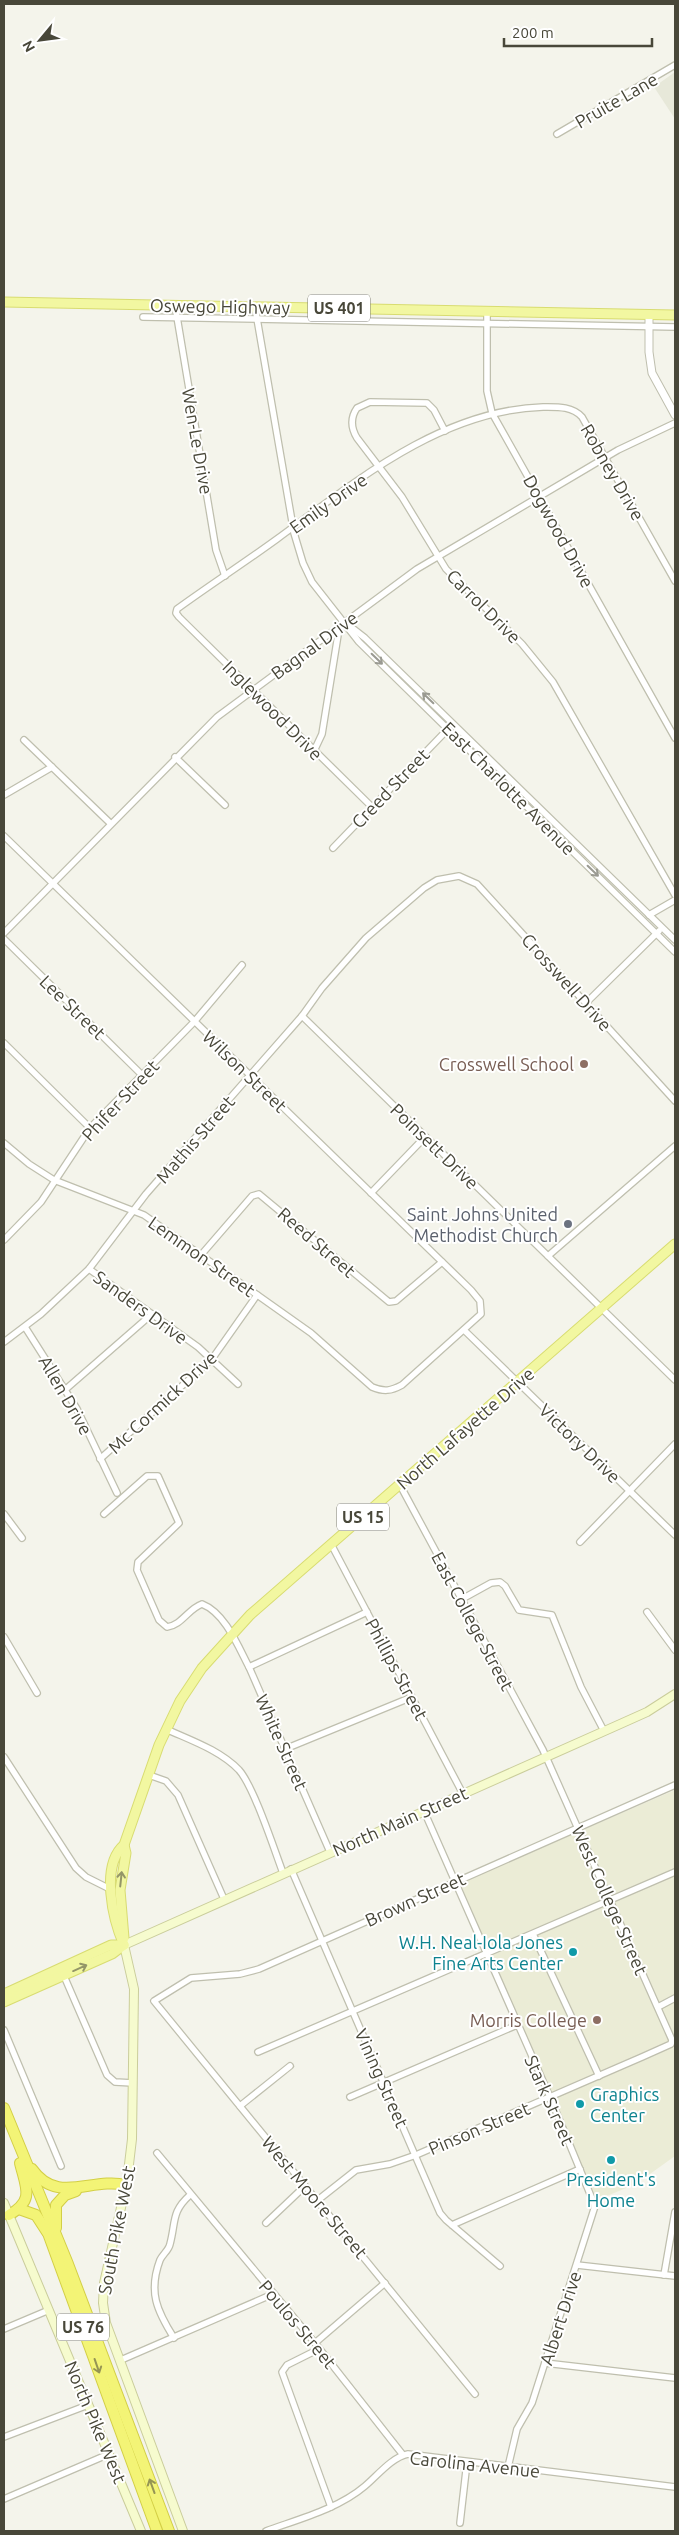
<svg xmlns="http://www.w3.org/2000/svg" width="679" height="2535" font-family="Ubuntu,sans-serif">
<rect width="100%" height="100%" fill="#f4f4eb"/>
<path fill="#e7e8d9" d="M675 72V119L654 87Z"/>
<path fill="#ebecd6" d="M675 1790V2156L636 2184 597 2200 460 1883Z"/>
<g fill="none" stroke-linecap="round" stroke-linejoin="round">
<defs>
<g id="minor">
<path d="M557 134 675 65"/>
<path d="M175 305 216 550 225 576"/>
<path d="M255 307 294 533 303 563 312 582 359 642 675 952"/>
<path d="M487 311V391L492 413 675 738"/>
<path d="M143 317 675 327"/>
<path d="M445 431 434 410 427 403 370 402 357 408C350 418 351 428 357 438L402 497 446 569 522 644 553 682 675 895"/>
<path d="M347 624 365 638 675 940"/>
<path d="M24 740 110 823"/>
<path d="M314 751 322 734 338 635 342 626"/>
<path d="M175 757 225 805"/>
<path d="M4 795 52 767"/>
<path d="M372 807 179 617 176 613 177 609C210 585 244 563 277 539 355 482 441 410 543 407 557 407 572 406 582 417L675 581"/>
<path d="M4 836 471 1290 480 1301 481 1314 402 1385C391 1391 384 1392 372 1387L311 1333 144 1215 54 1180 29 1164 4 1143"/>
<path d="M333 848 448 729"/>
<path d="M649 915 675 900"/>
<path d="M4 933 217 717 417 569 618 450 675 423"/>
<path d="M4 939 142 1075"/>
<path d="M586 1003 659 931"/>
<path d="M302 1016 675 1380"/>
<path d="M4 1043 90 1128"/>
<path d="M371 1193 425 1137"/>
<path d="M4 1240 41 1202 90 1128 194 1022 242 965"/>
<path d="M201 1255 252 1196 259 1194 389 1302 396 1301 442 1262"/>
<path d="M548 1256 675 1146"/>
<path d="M89 1269 198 1347 238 1384"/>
<path d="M25 1327 77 1409 117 1493"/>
<path d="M464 1330 675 1535"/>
<path d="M4 1342 41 1314 89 1269 146 1194 302 1016 322 988 366 938 424 888 437 880 459 876 477 884 675 1101"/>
<path d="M66 1389 152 1314"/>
<path d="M100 1459 212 1359 257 1295"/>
<path d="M4 1514 22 1538"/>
<path d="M104 1514 147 1476H158L179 1523 138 1562 137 1570 159 1620 167 1627C182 1625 188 1609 202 1604 225 1613 238 1646 249 1667L330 1852"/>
<path d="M580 1542 675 1444"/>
<path d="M331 1544 463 1794"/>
<path d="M462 1599 491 1583 500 1582 505 1586 519 1610 552 1615 581 1687 604 1731"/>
<path d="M647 1612 675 1650"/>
<path d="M4 1637 37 1693"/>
<path d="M249 1667 367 1612"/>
<path d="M166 1729C190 1740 220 1750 239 1770 254 1787 274 1849 283 1873"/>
<path d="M285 1749 412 1697"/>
<path d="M4 1757 76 1868 86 1877 110 1889"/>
<path d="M149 1775 166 1781 178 1795 224 1899"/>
<path d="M424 1811 550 2097 595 2206 532 2403 517 2429 508 2467"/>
<path d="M291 1869 440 2213 446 2220 500 2266"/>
<path d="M533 1934 599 2076"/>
<path d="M64 1976 107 2075 115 2082 133 2083"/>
<path d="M658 2007 675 1998"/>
<path d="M4 2030 61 2166"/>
<path d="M258 2052 675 1872"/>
<path d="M350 2097 517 2025"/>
<path d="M240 2106 290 2066"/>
<path d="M157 2153 315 2343 403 2455"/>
<path d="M318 2200 356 2170 390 2164 416 2155 642 2057 671 2044 672 2040 543 1750 400 1485"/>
<path d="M266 2223 305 2186"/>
<path d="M452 2225 580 2169"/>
<path d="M577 2265 675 2276"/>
<path d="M664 2275 675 2212"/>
<path d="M4 2329 49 2310"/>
<path d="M174 2338C157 2311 148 2292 160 2260 163 2254 169 2250 170 2244 176 2222 171 2212 190 2195"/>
<path d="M315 2343 385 2283"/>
<path d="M319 2349 287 2365 282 2372 331 2507"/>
<path d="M121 2360 273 2294"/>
<path d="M545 2363 675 2378"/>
<path d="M475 2394 154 2001 191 1978 240 1974 259 1969 675 1785"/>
<path d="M4 2437 88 2405"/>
<path d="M4 2499 109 2454"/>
<path d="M460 2523 467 2462"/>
<path d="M266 2531C299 2519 338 2509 365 2486 377 2476 392 2457 408 2454L675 2487"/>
</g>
<path id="tertiary" d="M649 314V352L652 373 675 415"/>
<g id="secondary">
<path d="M4 2203 141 2531"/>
<path d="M183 2531 106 2323 103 2303 104 2283 127 2181 132 2139 134 1989 124 1945 618 1725 647 1712 675 1694"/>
</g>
<g id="primary">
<path d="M4 302 675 315"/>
<path d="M124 1938 120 1890 126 1853 124 1845"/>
<path d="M124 1945C113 1920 100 1866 124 1845L159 1745 180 1701 202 1668 250 1615 675 1244"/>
<path d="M4 1994 111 1945H124"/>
<path d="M4 2002 112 1954 124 1945"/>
</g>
<g id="motorway">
<path d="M4 2108 68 2264 169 2531"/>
<path d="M32 2169C57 2205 91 2177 126 2185"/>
<path d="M19 2209 36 2215 47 2232"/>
<path d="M9 2215C35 2200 26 2188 20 2163"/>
<path d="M45 2225 157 2531"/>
<path d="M56 2228V2205L65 2195 76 2191"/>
</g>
</defs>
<use href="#minor" stroke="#bfbfae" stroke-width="8"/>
<use href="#tertiary" stroke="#bfbfae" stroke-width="9"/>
<use href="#secondary" stroke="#cacd9b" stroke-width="10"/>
<use href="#primary" stroke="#d8dc71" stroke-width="11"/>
<use href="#motorway" stroke="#d3cf46" stroke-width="12"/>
<use href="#minor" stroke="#fff" stroke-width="5.5"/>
<use href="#tertiary" stroke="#fff" stroke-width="7"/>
<use href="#secondary" stroke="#f6fbce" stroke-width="8"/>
<use href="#primary" stroke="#f2f7a1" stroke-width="9"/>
<use href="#motorway" stroke="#f3f476" stroke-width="10"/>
</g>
<defs><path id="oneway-shaft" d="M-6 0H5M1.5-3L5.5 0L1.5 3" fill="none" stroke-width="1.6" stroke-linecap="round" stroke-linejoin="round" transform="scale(1.25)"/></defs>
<g stroke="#9a9a92">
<use href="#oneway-shaft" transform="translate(377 659) rotate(44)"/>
<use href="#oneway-shaft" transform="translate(428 698) rotate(-136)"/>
<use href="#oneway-shaft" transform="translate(593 871) rotate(44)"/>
</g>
<g stroke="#949668">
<use href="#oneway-shaft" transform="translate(121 1879) rotate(-84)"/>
<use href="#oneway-shaft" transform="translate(80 1968) rotate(-24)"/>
</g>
<g stroke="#959554">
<use href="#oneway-shaft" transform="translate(97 2366) rotate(71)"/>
<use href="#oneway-shaft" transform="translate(152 2486) rotate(-110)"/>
</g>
<g fill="#8d6e63" stroke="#fff" stroke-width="2">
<circle cx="584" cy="1064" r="5"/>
<circle cx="597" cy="2020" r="5"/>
</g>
<circle fill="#6b7280" stroke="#fff" stroke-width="2" cx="568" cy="1224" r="5"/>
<g fill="#0f9aa8" stroke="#fff" stroke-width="2">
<circle cx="573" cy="1952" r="5"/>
<circle cx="580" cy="2104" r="5"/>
<circle cx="611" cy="2160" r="5"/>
</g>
<g text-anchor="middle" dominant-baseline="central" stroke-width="4" stroke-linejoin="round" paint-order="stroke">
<g fill="#fff" stroke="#7f7e74" stroke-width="1">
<rect x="308" y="294.5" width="62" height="27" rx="4"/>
<rect x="337" y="1503.5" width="52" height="27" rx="4"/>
<rect x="57" y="2313.5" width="52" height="27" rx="4"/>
</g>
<g font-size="16" font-weight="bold" fill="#484739">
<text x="339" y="308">US 401</text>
<text x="363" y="1517">US 15</text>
<text x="83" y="2327">US 76</text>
</g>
<g font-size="18" fill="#484739" stroke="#fff">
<text transform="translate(616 100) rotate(-30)">Pruite Lane</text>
<text transform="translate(220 306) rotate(1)">Oswego Highway</text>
<text transform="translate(198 441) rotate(80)">Wen-Le Drive</text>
<text transform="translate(613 472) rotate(60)">Robney Drive</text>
<text transform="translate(328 503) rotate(-35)">Emily Drive</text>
<text transform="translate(559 531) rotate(61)">Dogwood Drive</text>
<text transform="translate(484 606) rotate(45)">Carrol Drive</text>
<text transform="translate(314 645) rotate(-36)">Bagnal Drive</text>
<text transform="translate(273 710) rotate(45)">Inglewood Drive</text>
<text transform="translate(390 788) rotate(-46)">Creed Street</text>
<text transform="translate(509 788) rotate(45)">East Charlotte Avenue</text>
<text transform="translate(567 982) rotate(48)">Crosswell Drive</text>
<text transform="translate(73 1007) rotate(44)">Lee Street</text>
<text transform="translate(245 1071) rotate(44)">Wilson Street</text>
<text transform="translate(120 1100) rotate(-47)">Phifer Street</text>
<text transform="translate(195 1139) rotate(-49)">Mathis Street</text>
<text transform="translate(435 1146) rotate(44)">Poinsett Drive</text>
<text transform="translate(317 1242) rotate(41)">Reed Street</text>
<text transform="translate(202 1256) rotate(35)">Lemmon Street</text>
<text transform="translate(141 1307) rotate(36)">Sanders Drive</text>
<text transform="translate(66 1395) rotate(60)">Allen Drive</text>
<text transform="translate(162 1402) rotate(-43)">Mc Cormick Drive</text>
<text transform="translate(465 1428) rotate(-41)">North Lafayette Drive</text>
<text transform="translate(580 1443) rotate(44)">Victory Drive</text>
<text transform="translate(473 1621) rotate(62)">East College Street</text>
<text transform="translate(397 1669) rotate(62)">Phillips Street</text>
<text transform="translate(282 1742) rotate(66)">White Street</text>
<text transform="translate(400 1821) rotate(-24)">North Main Street</text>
<text transform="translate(415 1899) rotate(-24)">Brown Street</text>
<text transform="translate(610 1900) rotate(66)">West College Street</text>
<text transform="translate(382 2078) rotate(66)">Vining Street</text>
<text transform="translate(550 2100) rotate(66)">Stark Street</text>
<text transform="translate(479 2128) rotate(-23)">Pinson Street</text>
<text transform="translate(315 2197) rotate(50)">West Moore Street</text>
<text transform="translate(116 2230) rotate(-79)">South Pike West</text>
<text transform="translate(560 2318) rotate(-72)">Albert Drive</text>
<text transform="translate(298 2324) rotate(50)">Poulos Street</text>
<text transform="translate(96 2422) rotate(67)">North Pike West</text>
<text transform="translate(475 2464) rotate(6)">Carolina Avenue</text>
</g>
<g font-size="18" fill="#785e54" stroke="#fff" text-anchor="end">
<text x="574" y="1064">Crosswell School</text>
<text x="587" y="2020">Morris College</text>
</g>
<g font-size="18" fill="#5b616d" stroke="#fff" text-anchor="end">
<text x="558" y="1214">Saint Johns United<tspan x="558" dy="21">Methodist Church</tspan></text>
</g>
<g font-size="18" fill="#0d838f" stroke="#fff" text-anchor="end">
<text x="563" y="1942">W.H. Neal-Iola Jones<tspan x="563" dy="21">Fine Arts Center</tspan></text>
<text x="590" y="2094" text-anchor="start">Graphics<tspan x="590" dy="21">Center</tspan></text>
<text x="611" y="2179" text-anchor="middle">President's<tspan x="611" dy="21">Home</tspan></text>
</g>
</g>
<rect width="679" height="2535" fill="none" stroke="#484739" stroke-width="10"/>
<g transform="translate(40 40) rotate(241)" stroke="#ffffff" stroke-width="4" paint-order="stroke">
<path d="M0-4L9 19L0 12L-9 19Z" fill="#484739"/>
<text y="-8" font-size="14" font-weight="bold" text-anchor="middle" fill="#484739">N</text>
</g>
<path d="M504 38v8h148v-8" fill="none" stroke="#484739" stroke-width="2.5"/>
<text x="512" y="38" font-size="15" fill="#484739" stroke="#ffffff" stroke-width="4" paint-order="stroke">200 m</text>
</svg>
